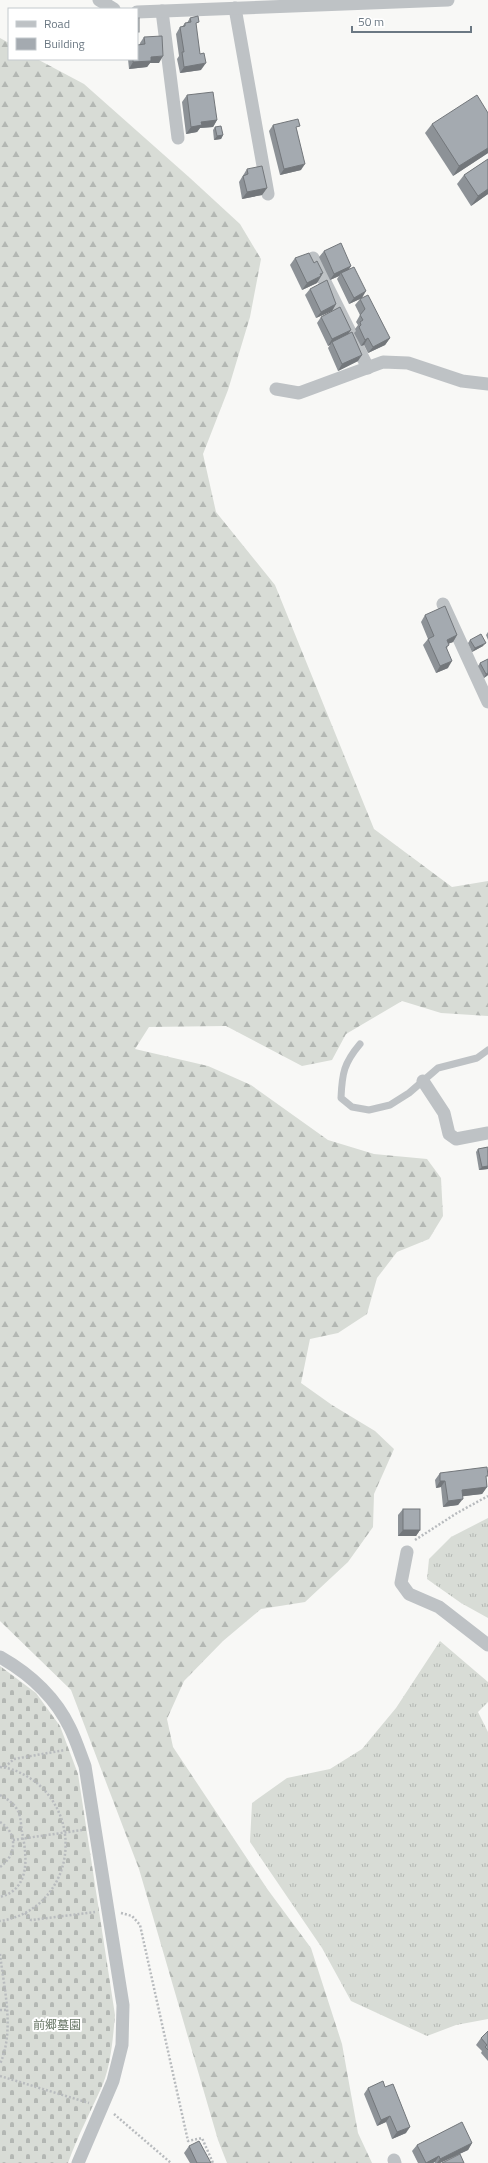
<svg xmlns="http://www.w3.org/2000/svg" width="488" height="2163" font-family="'Titillium Web','Noto Sans JP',sans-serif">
<defs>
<pattern id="grass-tufts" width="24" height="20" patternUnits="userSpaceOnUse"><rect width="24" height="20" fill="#d8dcd6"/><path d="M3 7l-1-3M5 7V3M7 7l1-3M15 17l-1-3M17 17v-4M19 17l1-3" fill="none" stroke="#b3b7b3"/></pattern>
<pattern id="forest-firs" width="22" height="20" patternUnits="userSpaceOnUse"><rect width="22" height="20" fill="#d8dcd6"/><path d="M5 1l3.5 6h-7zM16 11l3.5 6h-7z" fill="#b3b7b3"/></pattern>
<pattern id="cemetery-stones" width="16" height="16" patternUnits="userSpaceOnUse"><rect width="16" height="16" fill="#d8dcd6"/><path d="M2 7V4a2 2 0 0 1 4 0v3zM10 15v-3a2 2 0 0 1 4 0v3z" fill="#b3b7b3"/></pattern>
</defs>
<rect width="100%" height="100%" fill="#f8f8f6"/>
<g fill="url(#grass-tufts)">
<path d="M488 1518V1618L461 1603 427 1579 429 1559 451 1537Z"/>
<path d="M440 1641 488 1682V1702L478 1712 488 1732V2019L456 2025 427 2036 351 2001 322 1948 250 1842 252 1803 287 1778 330 1769 362 1749 396 1708Z"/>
</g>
<path fill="url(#forest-firs)" d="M0 38 9 43V59H37L84 84 190 178 240 224 261 259 250 317 228 390 203 454 216 512 275 585 374 829 452 887 488 881V1016L441 1013 402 1001 346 1034 332 1060 302 1066 226 1026 149 1027 135 1049 208 1066 251 1085 328 1140 374 1154 427 1159 441 1178 443 1216 429 1239 397 1252 377 1278 367 1314 338 1333 310 1339 301 1383 332 1405 375 1431 394 1449 374 1494 373 1527 348 1562 305 1602 261 1609 223 1641 184 1681 167 1719 173 1747 268 1890 311 1948 342 2044 358 2133 372 2163H227L218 2140 139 1869 71 1690 0 1621Z"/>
<path fill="url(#cemetery-stones)" d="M0 1666 36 1693 60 1726 78 1774 115 2015C113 2038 111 2063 103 2084 91 2111 78 2135 68 2163H0Z"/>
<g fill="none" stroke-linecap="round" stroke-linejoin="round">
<g stroke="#b8bbbe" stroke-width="2.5" stroke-dasharray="2 2" stroke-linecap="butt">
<path d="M415 1540 457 1513 488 1496"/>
<path d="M0 1767C14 1768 28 1776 38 1784 88 1828 67 1911 0 1921"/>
<path d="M5 1767 14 1759 65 1750"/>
<path d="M0 1795C7 1799 14 1803 18 1811 21 1817 21 1826 22 1832 27 1856 31 1889 0 1897"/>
<path d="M0 1822C18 1833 17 1855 0 1867"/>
<path d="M13 1840 82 1830"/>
<path d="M25 1913 31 1920 95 1912"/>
<path d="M121 1913 132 1916 140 1925 188 2141 202 2138 213 2163"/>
<path d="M0 1954C4 1989 15 2030 0 2064"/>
<path d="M0 2010H6"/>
<path d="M0 2076 89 2103"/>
<path d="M114 2114 171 2163"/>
</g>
<path stroke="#bec2c5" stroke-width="7" d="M360 1044C344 1063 342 1073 341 1098L352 1107 369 1110 390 1105 409 1093 438 1068 477 1058 488 1050"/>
<g stroke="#bec2c5" stroke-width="13">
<path d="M99 0 114 9"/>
<path d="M235 8 268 194"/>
<path d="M162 11 178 138"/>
<path d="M137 12 448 0"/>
<path d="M313 258 368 368"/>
<path d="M276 389 299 393 383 362 408 363 462 381 488 384"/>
<path d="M443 604 488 702"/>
<path d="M423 1081 444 1113 449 1134 456 1139 488 1133"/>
<path d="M407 1552 401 1583 409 1594 439 1607 488 1645"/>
<path d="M0 1657C30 1674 55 1697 70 1728 76 1740 80 1753 85 1766L123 2005 122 2045 113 2081 78 2163"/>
<path d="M394 2160 395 2163"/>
</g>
</g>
<g fill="#8d9297">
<path d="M190 18 196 26 201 70 180 73 177 59 179 56 176 34 180 27H182L185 23H187Z"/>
<path d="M144 37 159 63H150L147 67 129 69 128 59H137L140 43Z"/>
<path d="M187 95 217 120 213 127 200 128 197 132 186 134 182 102Z"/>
<path d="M488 113V153L453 176 425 133 432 124Z"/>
<path d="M273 125 297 130 301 170 280 175 269 131Z"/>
<path d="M215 127 223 135 221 139 214 140 213 130Z"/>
<path d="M488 159V194L471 206 457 184 464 175Z"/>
<path d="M247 169 267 188 262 195 242 199 239 182Z"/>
<path d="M324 251 351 266 349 269 362 298 349 304 337 279 339 276 330 280 319 257Z"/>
<path d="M295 258 314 263 321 276 317 283 302 290 290 265Z"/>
<path d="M310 289 336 304 332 311 316 318 305 295Z"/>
<path d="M360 299 390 338 385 345 368 353 364 345 361 346 354 333 356 331 355 329 358 325 356 322 360 315 355 305Z"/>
<path d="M321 317 348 334 358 361 338 371 328 348 330 345 328 346 317 323Z"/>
<path d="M425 615 457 635 453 642 448 644 447 649 448 668 436 673 423 645 428 639 421 622Z"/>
<path d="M488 632V640L486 635Z"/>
<path d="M470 640 483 646 472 652 468 643Z"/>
<path d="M488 659V675L484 678 478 666 480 663Z"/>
<path d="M488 1147V1169L479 1170 476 1152 478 1149Z"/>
<path d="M440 1473 486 1479 487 1487 482 1494 463 1496 458 1505 443 1507 441 1487 436 1488 435 1480Z"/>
<path d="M403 1509 420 1530 416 1536H398V1515Z"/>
<path d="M488 2031V2061L481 2053 482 2051 476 2045 481 2038Z"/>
<path d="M368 2088 406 2133 392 2139 386 2122 377 2126 364 2094Z"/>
<path d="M472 2143 468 2150 440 2163H435V2162L433 2163H418L412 2151 417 2145Z"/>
<path d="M189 2146 211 2163H190L184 2153Z"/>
</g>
<g fill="#73777b">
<path d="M163 56 159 63H150L147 67 129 69 133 62 151 57Z"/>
<path d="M206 63 201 70 180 73 184 67Z"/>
<path d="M217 120 213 127 200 128 197 132 186 134 191 127 201 122Z"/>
<path d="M223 135 221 139 214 140 217 136Z"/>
<path d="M488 148V153L453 176 459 166Z"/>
<path d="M305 164 301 170 280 175 284 169Z"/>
<path d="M267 188 262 195 242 199 247 192Z"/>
<path d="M488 189V194L471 206 478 196Z"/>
<path d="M351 266 347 272 341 273 339 276 330 280 334 274Z"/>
<path d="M323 273 317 283 302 290 307 283Z"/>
<path d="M366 291 362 298 349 304 354 298Z"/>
<path d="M336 304 332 311 316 318 321 312Z"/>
<path d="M351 330 347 336 332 342 330 345 328 346 332 339Z"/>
<path d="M368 338 364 345 361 346 365 340Z"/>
<path d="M390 338 385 345 368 353 373 347Z"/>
<path d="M362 355 358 361 338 371 342 364Z"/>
<path d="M457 635 453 642 442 646 447 640Z"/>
<path d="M486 643 483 646 472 652 475 648Z"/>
<path d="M452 661 448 668 436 673 440 666Z"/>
<path d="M488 673V675L484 678 486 674Z"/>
<path d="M488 1166V1169L479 1170 482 1167Z"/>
<path d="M440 1481H445L441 1487 436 1488Z"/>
<path d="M487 1487 482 1494 457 1497 462 1490Z"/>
<path d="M463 1499 458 1505 443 1507 448 1501Z"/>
<path d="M403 1530H420L416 1536H398Z"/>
<path d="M390 2116 386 2122 377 2126 381 2120Z"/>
<path d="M410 2127 406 2133 392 2139 397 2132Z"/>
<path d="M472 2143 468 2150 440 2163H437L440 2159Z"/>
<path d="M439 2156 435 2162 433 2163H425Z"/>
</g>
<g fill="#a4aab0" stroke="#73777b">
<path d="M198 16 199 22 196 23 200 54 204 53 206 63 184 67 182 52H184L180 27 185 26V23L191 22 190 18Z"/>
<rect x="137" y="18" width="2" height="14"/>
<path d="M162 36 163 56 151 57V61L133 62V59H137V45L145 44 144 37Z"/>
<path d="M213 92 217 120 201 122 202 125 191 127 187 95Z"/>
<path d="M477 95 488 113V148L459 166 432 124Z"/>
<path d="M298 119 300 126 296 127 305 164 284 169 273 125Z"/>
<path d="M221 126 223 135 217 136 215 127Z"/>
<path d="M488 159V189L478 196 464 175Z"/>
<path d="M262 166 267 188 247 192 243 176 248 174 247 169Z"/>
<path d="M341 243 351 266 334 274 324 251Z"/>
<path d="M309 253 314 263 317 261 323 273 320 274 321 276 307 283 295 258Z"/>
<path d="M354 267 366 291 354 298 341 273Z"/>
<path d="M327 280 336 304 321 312 310 289Z"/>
<path d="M368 295 390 338 373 347 368 338 365 340 359 327 361 325 360 322 363 320 360 315 365 309 360 299Z"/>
<path d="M340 307 351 330 332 339 321 317Z"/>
<path d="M352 332 362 355 342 364 332 342Z"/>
<path d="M445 606 457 635 447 640 449 645 446 647 452 661 440 666 428 639 434 636 425 615Z"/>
<path d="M481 634 486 643 475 648 470 640Z"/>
<path d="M488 659V673L486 674 480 663Z"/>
<path d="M488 1147V1166L482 1167 478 1149Z"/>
<path d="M487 1467 488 1476H486L487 1487 462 1490 463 1499 448 1501 445 1481H440V1473Z"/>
<rect x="403" y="1509" width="17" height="21"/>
<path d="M488 2031V2050L485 2047 487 2045 481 2038Z"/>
<path d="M383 2081 385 2087 393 2084 410 2127 397 2132 390 2116 381 2120 368 2088Z"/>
<path d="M462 2122 472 2143 440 2159 439 2156 426 2163 417 2145Z"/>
<path d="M199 2141 211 2163H197L189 2146Z"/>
<path d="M460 2154 464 2163H442Z"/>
</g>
<g text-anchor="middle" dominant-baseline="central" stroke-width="4" stroke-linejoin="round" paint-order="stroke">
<g font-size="12" fill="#677665" stroke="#fff">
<text x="57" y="2024">前郷墓園</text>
</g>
</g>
<rect x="8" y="8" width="130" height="52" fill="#ffffff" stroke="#c4c9cd"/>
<rect x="16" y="21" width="20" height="6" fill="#bec2c5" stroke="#c4c9cd"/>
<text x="44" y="28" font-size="12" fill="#6b7883">Road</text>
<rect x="16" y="38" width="20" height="12" fill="#a4aab0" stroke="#c4c9cd"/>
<text x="44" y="48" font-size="12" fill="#6b7883">Building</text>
<path d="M352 26v6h119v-6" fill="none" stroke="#6b7883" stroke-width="2"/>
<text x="358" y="26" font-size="12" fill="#6b7883" stroke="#ffffff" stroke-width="3" paint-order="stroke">50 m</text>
</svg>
